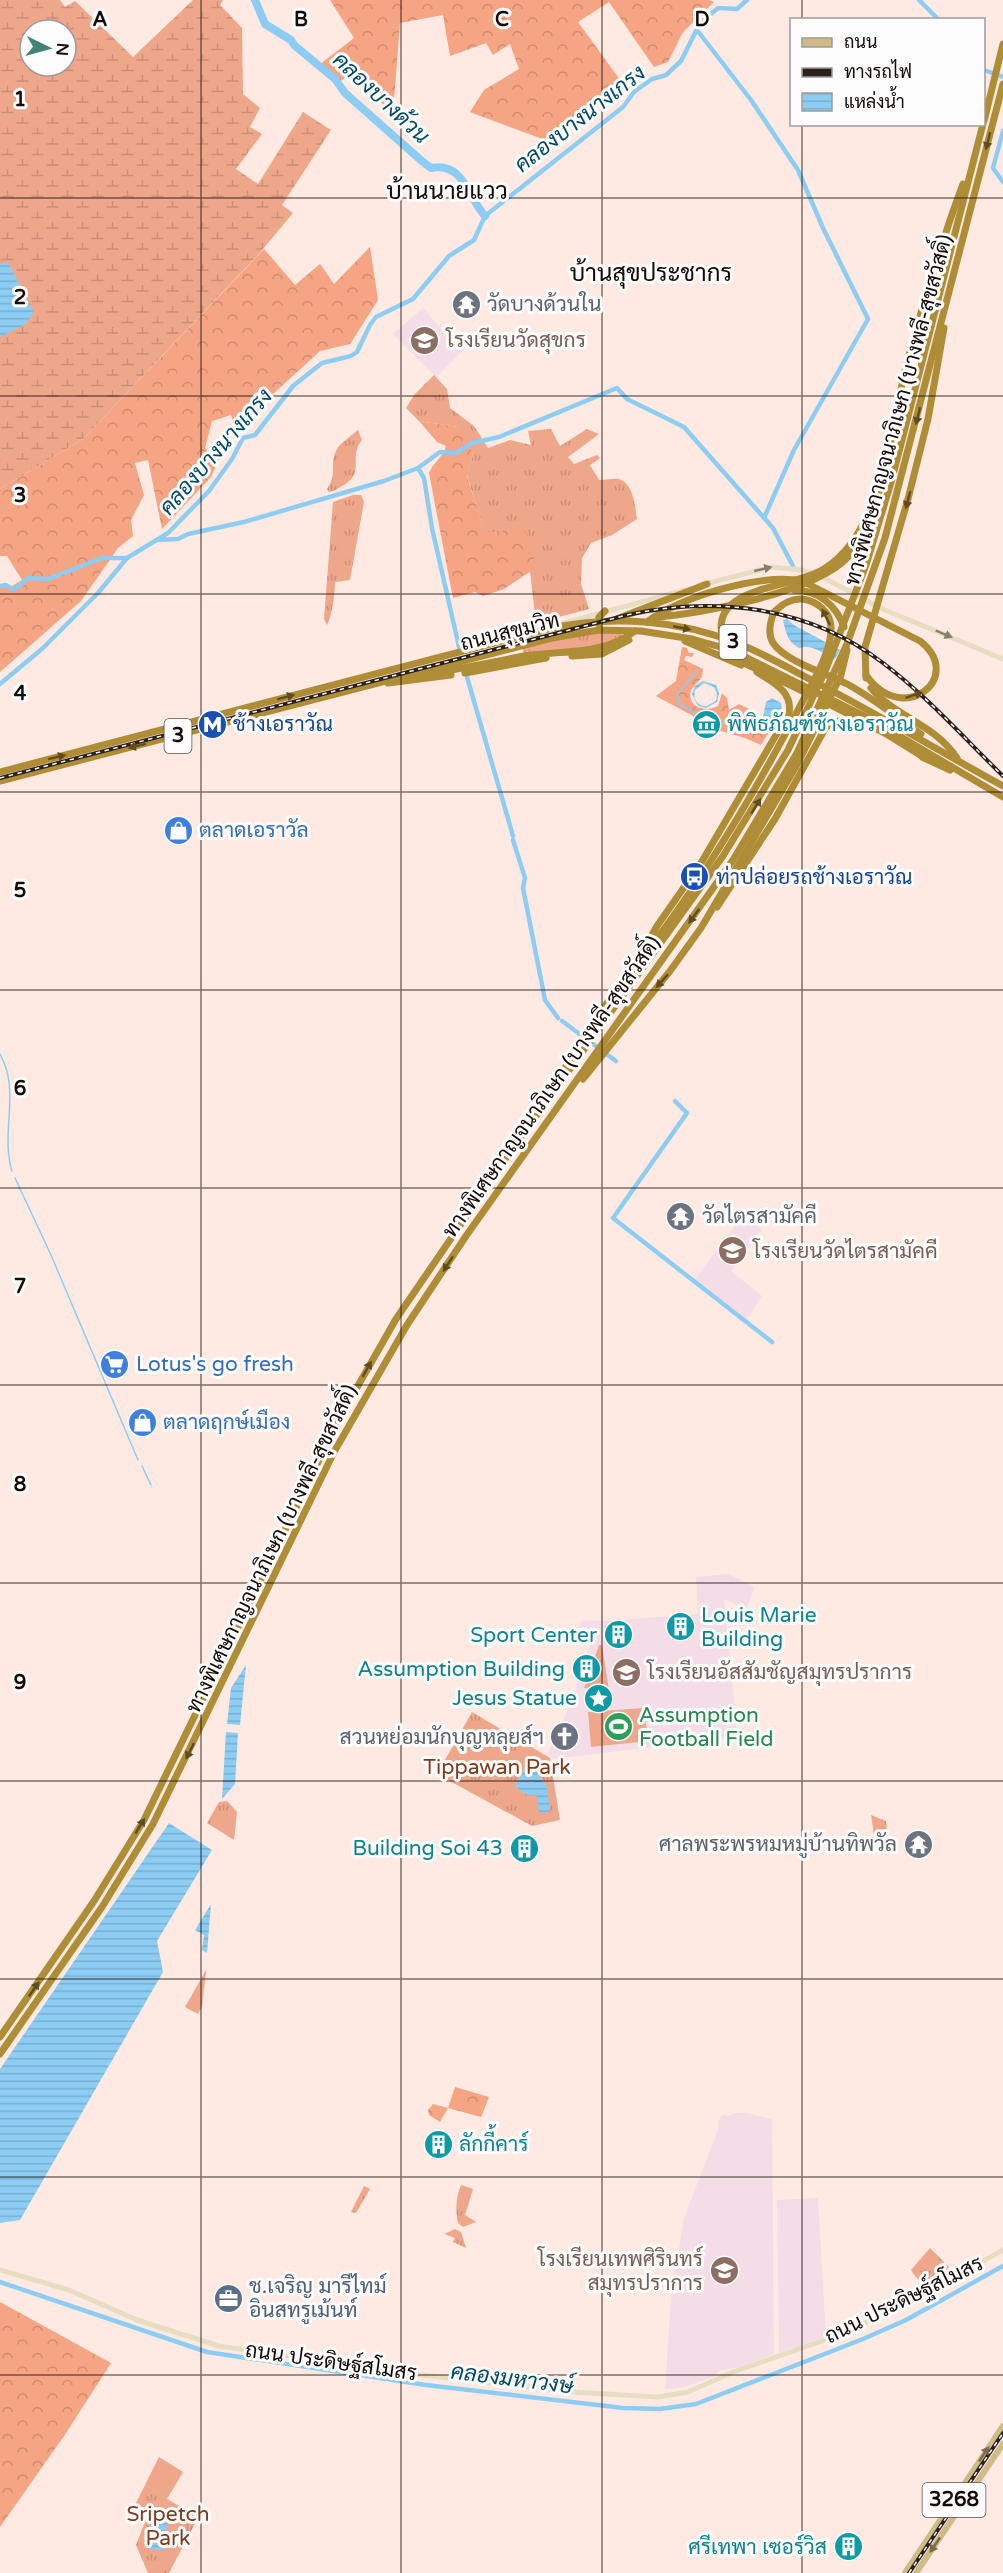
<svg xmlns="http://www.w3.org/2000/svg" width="1003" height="2573" font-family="'Varela Round',Sarabun,sans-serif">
<defs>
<pattern id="grass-tufts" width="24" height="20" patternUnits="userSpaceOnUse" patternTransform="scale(1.5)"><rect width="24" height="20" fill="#efa78b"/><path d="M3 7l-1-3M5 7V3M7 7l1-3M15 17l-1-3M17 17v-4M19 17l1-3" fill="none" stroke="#cc8e76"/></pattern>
<pattern id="forest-crowns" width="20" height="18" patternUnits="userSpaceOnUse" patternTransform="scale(1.5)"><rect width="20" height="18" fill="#f5a484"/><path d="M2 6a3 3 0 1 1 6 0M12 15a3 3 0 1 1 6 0" fill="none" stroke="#d18c70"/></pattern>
<pattern id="wetland-marsh" width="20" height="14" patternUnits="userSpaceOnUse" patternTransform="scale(1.5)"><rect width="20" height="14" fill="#efa78b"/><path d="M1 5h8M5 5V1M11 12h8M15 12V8" fill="none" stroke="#cc8e76"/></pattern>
<pattern id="water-rules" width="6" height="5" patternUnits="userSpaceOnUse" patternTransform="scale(1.5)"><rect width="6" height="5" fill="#8dcdf4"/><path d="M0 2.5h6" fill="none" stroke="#79afd0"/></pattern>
</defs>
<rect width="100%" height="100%" fill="#feeae2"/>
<g fill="#f5dde8">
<path d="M423 308 453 343 458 345 461 343 465 348 436 377 393 334Z"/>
<path d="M744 1214 762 1230 731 1271 762 1296 746 1320 695 1279Z"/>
<path d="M728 1574 755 1587 746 1609 724 1599 738 1737 553 1759 548 1753 572 1700 590 1644 574 1634 582 1620 604 1621 698 1614 696 1577Z"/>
<path d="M732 2113H746L772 2119 774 2354 740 2367 719 2371 714 2377 684 2387 665 2389 671 2298 684 2218 718 2130V2122L722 2115 730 2116Z"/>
<path d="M818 2198 826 2337 779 2353 777 2200Z"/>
</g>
<g fill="url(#grass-tufts)">
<path d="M434 375 447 389 450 408 474 426 488 448 510 440 531 445 528 431 551 429 560 446 587 429 599 434 568 457 574 464 597 455 600 458 590 465 599 480C605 480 614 478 619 479 634 484 635 507 637 519L612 535 591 543 582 558 581 584 589 609 536 623 530 571 534 568 499 533 484 532 467 475 473 454 458 427 419 421 406 408 414 395Z"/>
<path d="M358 430 362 440C347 459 367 472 342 486 337 489 335 491 329 492L327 489C338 473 329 466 336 451 339 444 351 436 358 430Z"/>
<path d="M353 495H361L364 502 350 580 335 582C335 594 332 616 327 625L324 619 333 502Z"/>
<path d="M621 631 624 638 615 643 524 657 522 646 552 638Z"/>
<path d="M472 1712 550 1758 560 1820 532 1826 437 1774Z"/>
<path d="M227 1801 237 1812 234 1840 207 1823 219 1802Z"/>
<path d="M871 1815 886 1821 887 1833 874 1835Z"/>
<path d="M206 1970 202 2007 198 2014 185 2007Z"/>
<path d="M461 2185 473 2189 465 2215 476 2222 463 2227 458 2223C455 2209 456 2198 461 2185Z"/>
<path d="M364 2186 370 2189 356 2213 351 2212Z"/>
<path d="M455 2229 461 2232 466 2248 453 2242 455 2238 444 2234Z"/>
<path d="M930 2248 949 2267 937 2283 934 2278V2286C923 2285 917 2280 911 2270Z"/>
<path d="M145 2485 198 2518 169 2573H148L136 2545 145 2522 131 2513Z"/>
</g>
<g fill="url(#forest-crowns)">
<path d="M330 0H709L714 2 683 32 668 62 654 67 609 2 578 22 623 84 545 140 470 112 484 90 519 69 510 44 493 55 486 43 450 56 443 15 400 23 394 100 385 107 353 71 340 82 319 65 354 38Z"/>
<path d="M370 247 378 300 350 344 320 351 228 435 233 422 231 415 212 421 205 448 209 453 224 448 211 477 162 529 148 460 135 463 144 495 131 520 133 536 118 548 81 601 0 672V585L12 586 22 580 7 556H0V489L83 439 264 249 295 285 320 264 334 284Z"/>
<path d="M419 421 458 427 465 434 473 454 467 476 484 531 499 533 517 525C536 539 534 546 534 569L504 589 483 596 475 592 453 598 429 473C433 463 443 457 446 446L437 442Z"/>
<path d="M682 647 687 648 689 653H694L692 657 686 656 684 660 703 669 702 677 691 690C687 708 704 713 718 706L722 693 727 698 729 710 739 704 757 713 755 718 767 730 771 721 775 722 761 745 745 738 721 731 656 696 676 681Z"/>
<path d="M455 2087 489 2097 481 2117 448 2108 440 2122 429 2115 428 2110 433 2104 448 2108Z"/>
<path d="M0 2302 111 2363 66 2433 0 2527Z"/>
</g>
<path fill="url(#wetland-marsh)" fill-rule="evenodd" d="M0 0H60L65 7 75 1 133 57 193 0H223L220 5 242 28 243 94 260 108 250 127 262 134 236 169 258 184 303 112 331 130 282 205 293 213 258 255 83 439 0 489ZM30 30H66V66H30Z"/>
<g fill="#efa78b">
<path d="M599 1645H602L609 1691 584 1688Z"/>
<path d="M644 1708 648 1741 591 1747 588 1712Z"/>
<path d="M159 2457 183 2472 167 2499 145 2485Z"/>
</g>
<g fill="url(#water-rules)" fill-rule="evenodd">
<path d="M8 262 34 313 24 325 0 337V264Z"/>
<path d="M787 619 794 625 840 650 835 659C823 654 813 644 799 648 787 641 786 633 783 620Z"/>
<path d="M703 681 716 685 719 693 717 702 706 708 698 706 692 694 695 686ZM704 683 714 687 717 694 716 701 706 706C697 706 693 699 695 690Z"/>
<path d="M772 698 781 703 782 708 775 714 767 730 760 721 762 722 766 702Z"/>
<path d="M246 1665 240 1725 227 1724 231 1688Z"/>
<path d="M226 1732 238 1733 235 1784 222 1799Z"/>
<path d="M528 1763 536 1765 539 1776 547 1786 550 1812 539 1813 537 1796 525 1794 515 1786Z"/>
<path d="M169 1823 212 1850 157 1941 163 1972 20 2220 0 2223V2069Z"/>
<path d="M211 1904 207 1953 202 1950 204 1935 195 1930Z"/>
<path d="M154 2515 166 2519 167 2523 165 2550 149 2549 150 2518Z"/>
</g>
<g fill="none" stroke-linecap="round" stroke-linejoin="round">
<g stroke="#8dcdf4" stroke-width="1.5">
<path d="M697 670 678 694 679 704 711 721 736 725 743 732 755 733"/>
<path d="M763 731 766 729"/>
<path d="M0 1054C21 1091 0 1132 12 1171"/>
<path d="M15 1178 51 1255 138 1460"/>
<path d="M142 1466 151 1485"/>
</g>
<g stroke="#8dcdf4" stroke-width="4.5">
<path d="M919 0 939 20"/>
<path d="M697 30 751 100 798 170 823 228 868 319 794 450 764 518"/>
<path d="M984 70 1003 77"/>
<path d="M1003 131 993 168 1003 182"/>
<path d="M418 468 424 478 432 528 459 647"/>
<path d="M157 540 178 539 188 534 244 522 384 481 418 468 440 452 456 453 472 443 499 437 617 388 627 399 684 427 773 528 793 566"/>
<path d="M0 586 6 585 12 589 18 587 28 578 48 579 102 558H127"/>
<path d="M467 677 513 836"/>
<path d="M0 684 43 648 98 593 127 558 168 533 209 491 232 459 243 438 255 435 293 386 322 363 351 356 357 352 370 325 376 317 413 299 449 256 474 240 485 216 623 107 634 92 652 79 666 75 681 61 700 23 718 8 737 9 747 0"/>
<path d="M513 840 525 878 523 888 545 1000 558 1018"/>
<path d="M562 1021 616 1061"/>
<path d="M675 1101 687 1113 613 1218 772 1342"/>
<path d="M0 2282 207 2352 426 2385 623 2408 660 2409 696 2404 863 2339 906 2320 1003 2266"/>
</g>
<path stroke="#8dcdf4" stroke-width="8" d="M255 0 265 24 291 40 294 45 335 79 345 93 423 162 431 168C464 162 467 196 485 216"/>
<g stroke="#e7ddc3" stroke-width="5">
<path d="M705 584 771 567 802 570 824 578 885 610 1003 659"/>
<path d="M561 624 685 590"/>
<path d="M0 2270 69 2290 137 2320 219 2346 421 2375 573 2392 657 2397 688 2392 733 2372 839 2335 916 2299 1003 2250"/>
</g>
<g stroke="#cebb86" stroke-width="6">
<path d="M905 2573 1003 2426"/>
<path d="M916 2573 1003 2444"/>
</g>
<g stroke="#ae8d36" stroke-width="7">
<path d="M984 121 1003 44"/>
<path d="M794 590C818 590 836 605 844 627"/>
<path d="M655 617C703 614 815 592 848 557 884 519 893 415 907 363 923 303 941 243 963 184"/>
<path d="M619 618 707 584"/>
<path d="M647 622C679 597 761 573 802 581L920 641C966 677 903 728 866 675"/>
<path d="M599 624V617L605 611"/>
<path d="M723 639C707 585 794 589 824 569 846 555 861 532 870 508"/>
<path d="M685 641 741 665"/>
<path d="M730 651 746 664 809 694"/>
<path d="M572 656 602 654 629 640"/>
<path d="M465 673 546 658"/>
<path d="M419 676C454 670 489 663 524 656 563 650 602 656 635 631"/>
<path d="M866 678 865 647 908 499 928 419 944 328"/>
<path d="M388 683 451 675"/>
<path d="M871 688C895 717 933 723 957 758"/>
<path d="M825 702 888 735 925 758"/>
<path d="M922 757 950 770"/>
<path d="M0 772 552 628C614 615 678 620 737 643 765 654 792 670 819 684 881 716 941 752 1003 786"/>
<path d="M0 781 552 638 599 630 641 631 692 639 731 650 872 720 1003 797"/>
<path d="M717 907 775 819 826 727 839 721 860 725"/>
<path d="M643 951 657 926 701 863 789 713C793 691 772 682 757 672"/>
<path d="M562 1074C590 1017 636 969 672 918 720 851 761 781 799 708 810 687 832 652 831 628 831 612 817 601 802 599 791 598 781 605 774 612 770 622 767 633 773 643 786 662 828 674 849 685 874 699 898 718 921 734"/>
<path d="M583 1079 670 971 701 928 798 763 841 675 847 650"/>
<path d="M0 2037 94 1901 144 1820 339 1419 396 1319 506 1158 723 856 788 750 826 669 866 565 892 479 983 124"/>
<path d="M0 2054 102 1907 153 1824 334 1452 407 1325 466 1236 733 860 797 753 847 644 885 538 1003 84"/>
</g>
<defs>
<g id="rail">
<path d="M0 778 627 615C716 595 810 607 883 663 927 696 964 738 1003 776"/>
<path d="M909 2573 1003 2433"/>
</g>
</defs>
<use href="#rail" stroke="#2c211c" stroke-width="4"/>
<use href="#rail" stroke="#fcfcfc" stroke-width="1.5" stroke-dasharray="4.5" stroke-linecap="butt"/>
</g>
<defs><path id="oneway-solid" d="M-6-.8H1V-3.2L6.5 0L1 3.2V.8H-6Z" transform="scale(1.5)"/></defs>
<g fill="#614c1e">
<use href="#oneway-solid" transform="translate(988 141) rotate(104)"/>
<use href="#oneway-solid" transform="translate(918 416) rotate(104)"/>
<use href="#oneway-solid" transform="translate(908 500) rotate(105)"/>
<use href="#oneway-solid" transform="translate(826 617) rotate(-116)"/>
<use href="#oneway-solid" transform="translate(682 628) rotate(11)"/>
<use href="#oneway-solid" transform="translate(914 695) rotate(-18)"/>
<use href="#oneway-solid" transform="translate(286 697) rotate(-15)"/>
<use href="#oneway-solid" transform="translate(137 746) rotate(166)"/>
<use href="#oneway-solid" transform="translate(57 757) rotate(-14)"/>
<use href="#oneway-solid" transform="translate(756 806) rotate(-58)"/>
<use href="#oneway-solid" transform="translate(694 916) rotate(126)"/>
<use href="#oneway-solid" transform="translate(662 981) rotate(132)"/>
<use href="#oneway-solid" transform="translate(448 1264) rotate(123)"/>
<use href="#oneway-solid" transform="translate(367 1369) rotate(-61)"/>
<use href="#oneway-solid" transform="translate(190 1751) rotate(116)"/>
<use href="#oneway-solid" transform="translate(140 1826) rotate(-59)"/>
<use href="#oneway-solid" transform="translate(34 1989) rotate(-55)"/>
</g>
<g fill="#887e6e">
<use href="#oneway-solid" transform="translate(763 569) rotate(-13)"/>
<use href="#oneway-solid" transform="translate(944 634) rotate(23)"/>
</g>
<g fill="#7a6b4c">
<use href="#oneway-solid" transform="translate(984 2454) rotate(-56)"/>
<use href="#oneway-solid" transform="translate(935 2545) rotate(124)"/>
</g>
<path fill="none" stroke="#140a06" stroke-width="1.5" stroke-opacity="0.55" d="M201 0V2573M401 0V2573M602 0V2573M802 0V20M802 124V2573M0 198H1003M0 396H1003M0 594H1003M0 792H1003M0 990H1003M0 1188H1003M0 1385H1003M0 1583H1003M0 1781H1003M0 1979H1003M0 2177H1003M0 2375H1003"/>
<defs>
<symbol id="temple-disc" viewBox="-11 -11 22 22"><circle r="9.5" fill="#6b7280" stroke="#fcfcfc"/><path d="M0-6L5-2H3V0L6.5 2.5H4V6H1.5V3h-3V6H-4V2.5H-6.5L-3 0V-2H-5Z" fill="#fff"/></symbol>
<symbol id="school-disc" viewBox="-11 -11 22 22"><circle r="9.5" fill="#8d6e63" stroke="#fcfcfc"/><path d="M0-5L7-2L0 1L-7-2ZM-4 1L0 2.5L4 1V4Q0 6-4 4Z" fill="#fff"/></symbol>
<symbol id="metro-disc" viewBox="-11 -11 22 22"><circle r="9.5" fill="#1a4fb4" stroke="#fcfcfc"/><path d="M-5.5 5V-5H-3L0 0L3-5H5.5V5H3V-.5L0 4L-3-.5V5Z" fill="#fff"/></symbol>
<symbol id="museum-disc" viewBox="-11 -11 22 22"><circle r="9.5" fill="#0f9aa8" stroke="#fcfcfc"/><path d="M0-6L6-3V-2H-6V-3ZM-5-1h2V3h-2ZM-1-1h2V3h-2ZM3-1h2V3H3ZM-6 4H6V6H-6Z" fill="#fff"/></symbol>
<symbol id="shop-disc" viewBox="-11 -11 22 22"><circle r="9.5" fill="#3f7fe0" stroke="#fcfcfc"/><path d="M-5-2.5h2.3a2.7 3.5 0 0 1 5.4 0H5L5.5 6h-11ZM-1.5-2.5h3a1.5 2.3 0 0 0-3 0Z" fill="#fff"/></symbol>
<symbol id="bus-disc" viewBox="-11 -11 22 22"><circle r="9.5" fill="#1a4fb4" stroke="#fcfcfc"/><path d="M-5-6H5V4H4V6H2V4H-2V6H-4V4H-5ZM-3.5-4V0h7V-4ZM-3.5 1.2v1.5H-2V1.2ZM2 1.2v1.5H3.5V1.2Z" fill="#fff"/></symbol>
<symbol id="supermarket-disc" viewBox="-11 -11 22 22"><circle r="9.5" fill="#3f7fe0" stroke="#fcfcfc"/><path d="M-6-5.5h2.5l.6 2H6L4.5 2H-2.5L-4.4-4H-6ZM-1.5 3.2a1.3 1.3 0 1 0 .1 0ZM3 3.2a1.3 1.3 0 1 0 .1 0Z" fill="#fff"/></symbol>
<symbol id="building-disc" viewBox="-11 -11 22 22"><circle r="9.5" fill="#0f9aa8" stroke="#fcfcfc"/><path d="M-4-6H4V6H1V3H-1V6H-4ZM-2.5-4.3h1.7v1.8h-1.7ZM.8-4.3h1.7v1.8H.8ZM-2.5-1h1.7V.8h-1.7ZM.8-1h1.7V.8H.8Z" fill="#fff"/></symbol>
<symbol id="sight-disc" viewBox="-11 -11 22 22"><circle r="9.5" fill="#0f9aa8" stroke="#fcfcfc"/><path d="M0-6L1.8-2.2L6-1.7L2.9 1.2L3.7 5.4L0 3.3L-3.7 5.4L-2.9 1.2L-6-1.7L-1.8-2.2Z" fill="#fff"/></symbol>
<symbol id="stadium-disc" viewBox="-11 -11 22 22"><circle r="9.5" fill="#2e9e5b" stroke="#fcfcfc"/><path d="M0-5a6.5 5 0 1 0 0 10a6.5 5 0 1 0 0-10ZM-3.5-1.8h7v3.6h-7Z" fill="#fff"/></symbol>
<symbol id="church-disc" viewBox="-11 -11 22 22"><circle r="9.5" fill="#6b7280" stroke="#fcfcfc"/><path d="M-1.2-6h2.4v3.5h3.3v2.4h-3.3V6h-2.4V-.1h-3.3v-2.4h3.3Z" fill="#fff"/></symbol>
<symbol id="office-disc" viewBox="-11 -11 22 22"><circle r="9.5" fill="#5c6f8a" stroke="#fcfcfc"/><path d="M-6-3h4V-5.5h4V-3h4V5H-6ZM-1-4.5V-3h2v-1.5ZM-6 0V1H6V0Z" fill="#fff"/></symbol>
</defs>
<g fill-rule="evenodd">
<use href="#temple-disc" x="450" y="288" width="33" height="33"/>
<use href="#school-disc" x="408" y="324" width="33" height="33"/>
<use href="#metro-disc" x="196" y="708" width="33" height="33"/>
<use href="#museum-disc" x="690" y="708" width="33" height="33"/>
<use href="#shop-disc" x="162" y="814" width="33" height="33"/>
<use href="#bus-disc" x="678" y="860" width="33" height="33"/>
<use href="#temple-disc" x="664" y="1200" width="33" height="33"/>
<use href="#school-disc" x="716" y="1234" width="33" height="33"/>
<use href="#supermarket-disc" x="98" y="1348" width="33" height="33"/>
<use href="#shop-disc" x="126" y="1406" width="33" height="33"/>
<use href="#building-disc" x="664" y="1610" width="33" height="33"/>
<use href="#building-disc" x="602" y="1618" width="33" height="33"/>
<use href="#building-disc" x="570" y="1652" width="33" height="33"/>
<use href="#school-disc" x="610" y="1656" width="33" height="33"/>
<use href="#sight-disc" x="582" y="1682" width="33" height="33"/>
<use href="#stadium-disc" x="602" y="1710" width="33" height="33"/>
<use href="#church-disc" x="548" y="1720" width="33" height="33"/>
<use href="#temple-disc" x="902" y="1828" width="33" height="33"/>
<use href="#building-disc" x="508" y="1832" width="33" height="33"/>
<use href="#building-disc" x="422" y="2128" width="33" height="33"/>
<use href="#school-disc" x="708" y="2254" width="33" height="33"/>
<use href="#office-disc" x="212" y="2282" width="33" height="33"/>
<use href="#building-disc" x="832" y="2530" width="33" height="33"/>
</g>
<g text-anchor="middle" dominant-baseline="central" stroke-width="6" stroke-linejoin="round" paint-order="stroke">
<g fill="#fcfcfc" stroke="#5a5350" stroke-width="1.5">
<rect x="719.5" y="625" width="27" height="34" rx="4.5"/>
<rect x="164.5" y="719" width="27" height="34" rx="4.5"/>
<rect x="922.5" y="2483" width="63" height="34" rx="4.5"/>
</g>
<g font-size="20" font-weight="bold" fill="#140a06">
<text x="733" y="642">3</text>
<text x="178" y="736">3</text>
<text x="954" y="2500">3268</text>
</g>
<g font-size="21" fill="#5b616d" stroke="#fcfcfc" text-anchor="start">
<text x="487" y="304">วัดบางด้วนใน</text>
<text x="702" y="1216">วัดไตรสามัคคี</text>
<text x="544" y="1737" text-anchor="end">สวนหย่อมนักบุญหลุยส์ฯ</text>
<text x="897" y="1844" text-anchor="end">ศาลพระพรหมหมู่บ้านทิพวัล</text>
</g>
<g font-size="21" fill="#785e54" stroke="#fcfcfc" text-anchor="start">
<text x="446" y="340">โรงเรียนวัดสุขกร</text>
<text x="753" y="1251">โรงเรียนวัดไตรสามัคคี</text>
<text x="647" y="1672">โรงเรียนอัสสัมชัญสมุทรปราการ</text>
<text x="703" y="2259" text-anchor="end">โรงเรียนเทพศิรินทร์<tspan x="703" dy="24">สมุทรปราการ</tspan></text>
</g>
<g font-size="21" fill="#140a06" stroke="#fcfcfc">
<text transform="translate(899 410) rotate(-75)">ทางพิเศษกาญจนาภิเษก (บางพลี-สุขสวัสดิ์)</text>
<text transform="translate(510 632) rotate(-14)">ถนนสุขุมวิท</text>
<text transform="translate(552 1087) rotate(-55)">ทางพิเศษกาญจนาภิเษก (บางพลี-สุขสวัสดิ์)</text>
<text transform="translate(272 1549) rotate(-64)">ทางพิเศษกาญจนาภิเษก (บางพลี-สุขสวัสดิ์)</text>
<text transform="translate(904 2300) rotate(-26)">ถนน ประดิษฐ์สโมสร</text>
<text transform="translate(331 2362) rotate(8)">ถนน ประดิษฐ์สโมสร</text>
</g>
<g font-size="21" fill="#164399" stroke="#fcfcfc" text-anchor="start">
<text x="233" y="724">ช้างเอราวัณ</text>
<text x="716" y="877">ท่าปล่อยรถช้างเอราวัณ</text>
</g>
<g font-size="21" fill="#0d838f" stroke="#fcfcfc" text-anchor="end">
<text x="727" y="724" text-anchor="start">พิพิธภัณฑ์ช้างเอราวัณ</text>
<text x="701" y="1615" text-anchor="start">Louis Marie<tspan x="701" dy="24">Building</tspan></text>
<text x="597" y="1635">Sport Center</text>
<text x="565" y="1669">Assumption Building</text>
<text x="577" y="1698">Jesus Statue</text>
<text x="503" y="1848">Building Soi 43</text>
<text x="459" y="2144" text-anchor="start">ลักกี้คาร์</text>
<text x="827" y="2547">ศรีเทพา เซอร์วิส</text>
</g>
<g font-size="21" fill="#366cbe" stroke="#fcfcfc" text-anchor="start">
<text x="199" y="830">ตลาดเอราวัล</text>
<text x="136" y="1364">Lotus's go fresh</text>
<text x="163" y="1422">ตลาดฤกษ์เมือง</text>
</g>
<g font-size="21" fill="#27864d" stroke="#fcfcfc" text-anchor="start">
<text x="639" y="1715">Assumption<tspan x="639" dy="24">Football Field</tspan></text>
</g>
<g font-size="21" fill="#82391b" stroke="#fcfcfc">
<text x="497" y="1767">Tippawan Park</text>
<text x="168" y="2514">Sripetch<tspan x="168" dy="24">Park</tspan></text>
</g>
<g font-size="21" fill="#4e5e75" stroke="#fcfcfc" text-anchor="start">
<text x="249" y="2286">ช.เจริญ มารีไทม์<tspan x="249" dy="24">อินสทรูเม้นท์</tspan></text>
</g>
<g font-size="22" font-style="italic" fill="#004968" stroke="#fcfcfc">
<text transform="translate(381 98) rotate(43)">คลองบางด้วน</text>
<text transform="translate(580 119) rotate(-38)">คลองบางนางเกรง</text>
<text transform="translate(216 452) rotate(-49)">คลองบางนางเกรง</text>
<text transform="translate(512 2379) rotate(7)">คลองมหาวงษ์</text>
</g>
<g font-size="24" fill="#140a06" stroke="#fcfcfc">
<text x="447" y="191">บ้านนายแวว</text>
<text x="651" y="273">บ้านสุขประชากร</text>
</g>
</g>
<g font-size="20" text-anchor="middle" font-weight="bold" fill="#140a06" stroke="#fcfcfc" stroke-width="6" stroke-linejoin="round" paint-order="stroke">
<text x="100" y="26">A</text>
<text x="301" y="26">B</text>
<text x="502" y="26">C</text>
<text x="702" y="26">D</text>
<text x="20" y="106">1</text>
<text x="20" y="304">2</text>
<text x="20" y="502">3</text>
<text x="20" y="700">4</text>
<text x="20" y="897">5</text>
<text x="20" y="1095">6</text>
<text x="20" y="1293">7</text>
<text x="20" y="1491">8</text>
<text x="20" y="1689">9</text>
</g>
<rect x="790" y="18" width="195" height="108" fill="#fcfcfc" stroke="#9f9b9a" stroke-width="1.5"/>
<rect x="802" y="38" width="30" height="9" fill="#cebb86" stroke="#9f9b9a" stroke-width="1.5"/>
<text x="844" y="48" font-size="18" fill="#140a06">ถนน</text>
<rect x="802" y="68" width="30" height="9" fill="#2c211c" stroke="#9f9b9a" stroke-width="1.5"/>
<text x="844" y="78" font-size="18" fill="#140a06">ทางรถไฟ</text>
<rect x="802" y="93" width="30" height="18" fill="url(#water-rules)" stroke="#9f9b9a" stroke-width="1.5"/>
<text x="844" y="108" font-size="18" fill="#140a06">แหล่งน้ำ</text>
<g transform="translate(48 48) rotate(95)"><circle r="28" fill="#fcfcfc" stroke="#9f9b9a" stroke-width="1.5"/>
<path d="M0-4.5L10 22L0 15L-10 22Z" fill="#418476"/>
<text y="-9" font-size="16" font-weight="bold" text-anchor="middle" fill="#140a06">N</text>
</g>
</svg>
